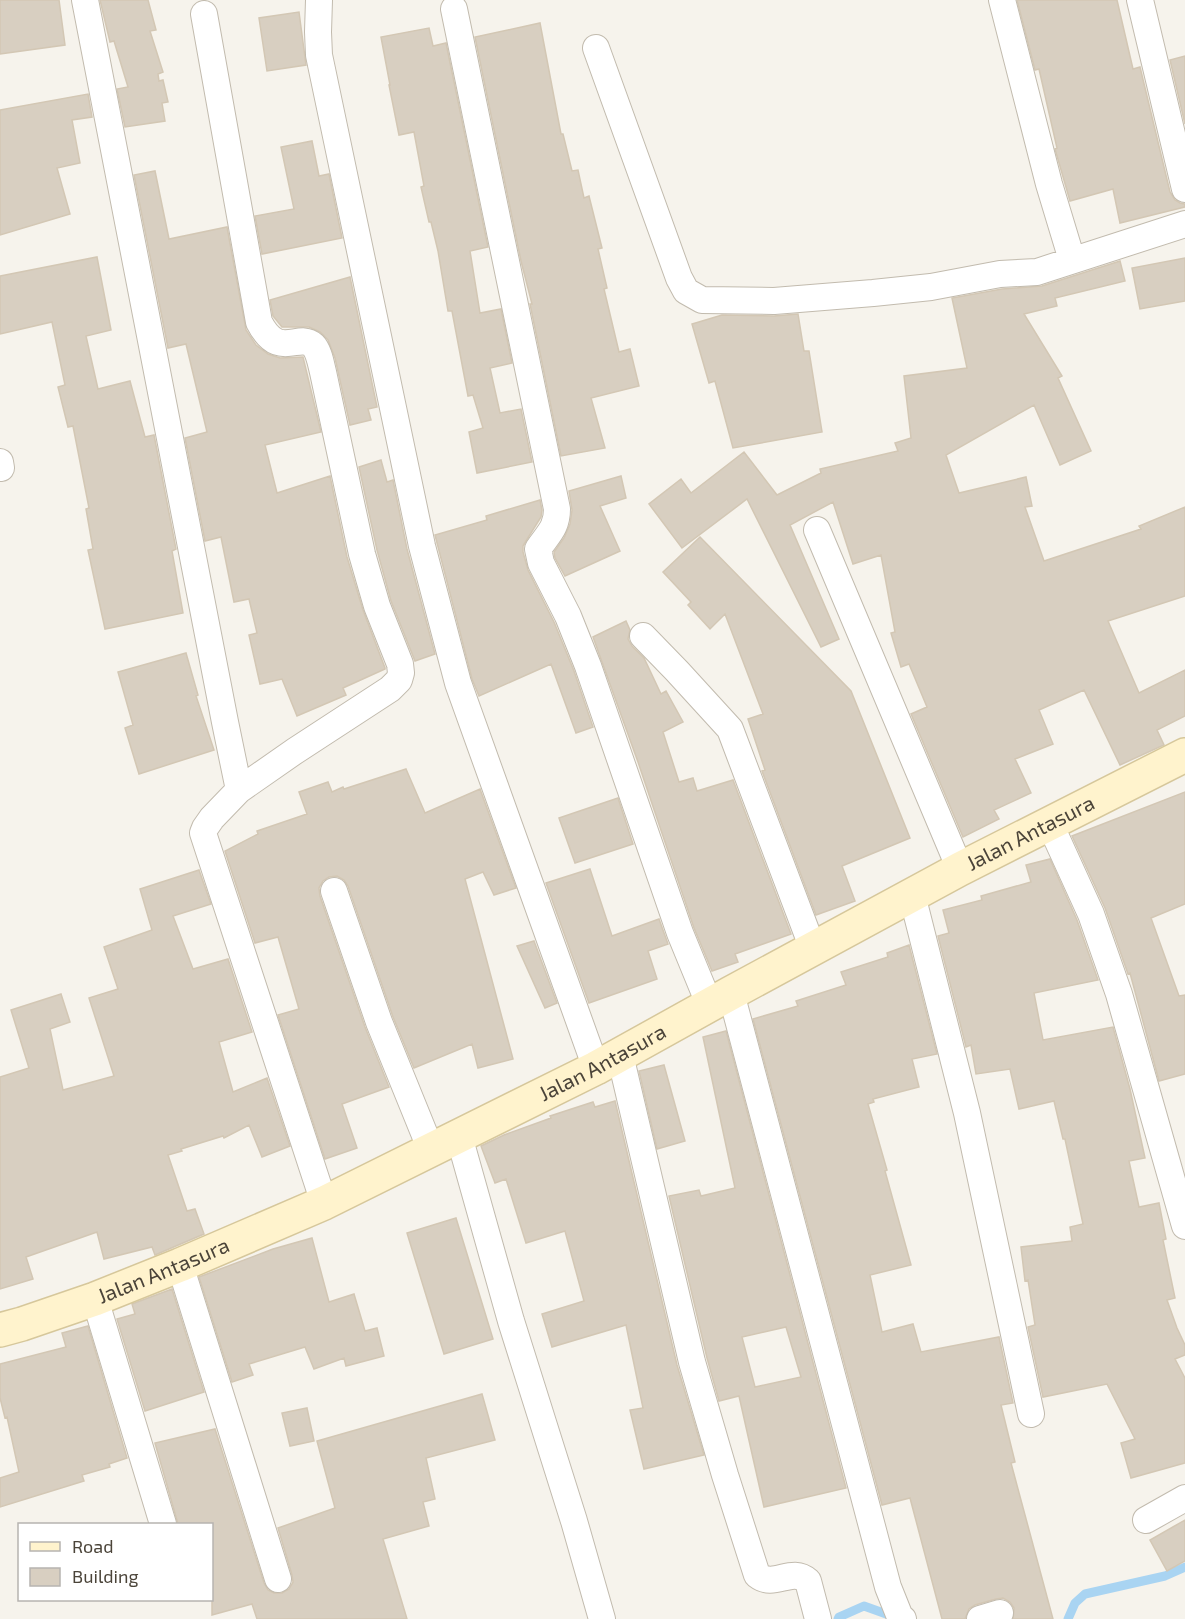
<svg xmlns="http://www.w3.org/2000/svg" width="1185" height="1619" font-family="'Exo 2',sans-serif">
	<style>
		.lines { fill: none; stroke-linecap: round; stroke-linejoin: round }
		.stream { stroke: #a9d4f2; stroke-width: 9 }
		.building { fill: #d8cfc1; stroke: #d3c7b4; stroke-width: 1.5; fill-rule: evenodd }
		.street-casing { stroke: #c2bbae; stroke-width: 28 }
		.secondary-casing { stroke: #d6c79b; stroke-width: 36 }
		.street { stroke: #fff; stroke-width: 26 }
		.secondary { stroke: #fff3cd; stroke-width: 33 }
		.labels { text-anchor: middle; stroke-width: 5; stroke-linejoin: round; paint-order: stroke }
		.street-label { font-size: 21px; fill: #4b4439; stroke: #fff }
	</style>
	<rect width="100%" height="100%" fill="#f6f3ec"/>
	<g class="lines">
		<!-- stream -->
		<path class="stream" d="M 838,1619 L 839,1617 L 864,1606 L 889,1615 L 892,1619
			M 1068,1619 L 1075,1603 L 1085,1594 L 1165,1576 L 1185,1567"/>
	</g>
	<!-- building -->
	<path class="building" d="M 0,0 L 59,0 L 65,45 L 0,54 Z
		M 100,0 L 148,0 L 156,30 L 150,31 L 163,72 L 158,74 L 159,81 L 163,80 L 168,102 L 162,103 L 165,121 L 125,127 L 117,89 L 128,87 L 114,41 L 110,42 Z
		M 1017,0 L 1117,0 L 1133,69 L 1140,67 L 1170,192 L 1175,200 L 1180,203 L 1185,204 L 1185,207 L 1120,223 L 1113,189 L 1070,201 L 1055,149 L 1057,148 L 1039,69 L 1035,70 Z
		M 299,12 L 306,65 L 267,71 L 259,18 Z
		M 540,23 L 561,134 L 563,134 L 572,171 L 578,170 L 584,198 L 589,196 L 602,248 L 598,249 L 607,288 L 604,289 L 619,352 L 630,349 L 639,386 L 591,398 L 605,448 L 561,456 L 530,304 L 532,304 L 521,261 L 475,37 Z
		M 429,28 L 433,46 L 446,43 L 488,247 L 470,251 L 480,313 L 501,309 L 512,363 L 490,368 L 500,413 L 521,409 L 532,462 L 477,473 L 469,432 L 483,428 L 473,395 L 468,396 L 452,311 L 448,311 L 438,251 L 431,222 L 429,222 L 421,187 L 424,186 L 414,132 L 399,135 L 389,85 L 390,85 L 381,37 Z
		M 1185,56 L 1185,124 L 1170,60 Z
		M 88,94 L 92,117 L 72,120 L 80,163 L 57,168 L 70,214 L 0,235 L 0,110 Z
		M 312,141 L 319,176 L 329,174 L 342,238 L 262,254 L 255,216 L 294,209 L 281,147 Z
		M 155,171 L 169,239 L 227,227 L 246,330 L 256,345 L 268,354 L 280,358 L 303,357 L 321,432 L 265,445 L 277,493 L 330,476 L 347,557 L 363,610 L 385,668 L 385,669 L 343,688 L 346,695 L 297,716 L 282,679 L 260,684 L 249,635 L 257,633 L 249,599 L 234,602 L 221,537 L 205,541 L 185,438 L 207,432 L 186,344 L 168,348 L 134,175 Z
		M 97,257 L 111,330 L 86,336 L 98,389 L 130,381 L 145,437 L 154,435 L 176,549 L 172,551 L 183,613 L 105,629 L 88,550 L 93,549 L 86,509 L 89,508 L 73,426 L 68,427 L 58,387 L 65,385 L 52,322 L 0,334 L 0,276 Z
		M 1185,258 L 1185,301 L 1140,309 L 1132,268 Z
		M 1120,261 L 1125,281 L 1055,298 L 1057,306 L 1024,314 L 1062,376 L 1058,378 L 1091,451 L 1060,465 L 1034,405 L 946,455 L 959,493 L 1026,477 L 1032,506 L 1025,507 L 1044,561 L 1141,529 L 1139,526 L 1185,507 L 1185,596 L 1108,621 L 1139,693 L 1185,670 L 1185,716 L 1157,730 L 1164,745 L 1120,765 L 1084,690 L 1039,710 L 1053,744 L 1015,759 L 1031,793 L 994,810 L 999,819 L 963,837 L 911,714 L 927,707 L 909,664 L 901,667 L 891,633 L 895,632 L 881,555 L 853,564 L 833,502 L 790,525 L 839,639 L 821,647 L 747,499 L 682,548 L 649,504 L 681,479 L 691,493 L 744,452 L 777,495 L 821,473 L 820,469 L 898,451 L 895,443 L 911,438 L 904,376 L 967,368 L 952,298 L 1002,289 L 1042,286 Z
		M 350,277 L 377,407 L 368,409 L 371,420 L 350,425 L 335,358 L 328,340 L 320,332 L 309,327 L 282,327 L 273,316 L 270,300 Z
		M 798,314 L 804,351 L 809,351 L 822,432 L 733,448 L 715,381 L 709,383 L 692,324 L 722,315 L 774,316 Z
		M 381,460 L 387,482 L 393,480 L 407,549 L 435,654 L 415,661 L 391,601 L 377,550 L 359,467 Z
		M 621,476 L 626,498 L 600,506 L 620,551 L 565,576 L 555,558 L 554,552 L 564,538 L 570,524 L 572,510 L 569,491 Z
		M 540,500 L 542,510 L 541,517 L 526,541 L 523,546 L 523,552 L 528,570 L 554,622 L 574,671 L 593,727 L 576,733 L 551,664 L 479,696 L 472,679 L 435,535 L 487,520 L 486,516 Z
		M 700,537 L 851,691 L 910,838 L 842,866 L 855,901 L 816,915 L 762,771 L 765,770 L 748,719 L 763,714 L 725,614 L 710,629 L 688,605 L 691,602 L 663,572 Z
		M 626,621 L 630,630 L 628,639 L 632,646 L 644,658 L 661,694 L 666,691 L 683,722 L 663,732 L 679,782 L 693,778 L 697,791 L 733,780 L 791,934 L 735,954 L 738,962 L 712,971 L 694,928 L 638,762 L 593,637 Z
		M 186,653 L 198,695 L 196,696 L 214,750 L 139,774 L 125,728 L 133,725 L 118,672 Z
		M 406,769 L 425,813 L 480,789 L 516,888 L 494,895 L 483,872 L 465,879 L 513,1059 L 478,1068 L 472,1044 L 414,1068 L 393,1017 L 348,886 L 344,880 L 337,876 L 329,877 L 323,881 L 319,888 L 320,896 L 365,1027 L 389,1087 L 342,1104 L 357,1148 L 325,1159 L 278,1015 L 299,1009 L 278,937 L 255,943 L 225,851 L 258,834 L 257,831 L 307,814 L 299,792 L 328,782 L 332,792 L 343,787 L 344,789 Z
		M 1185,792 L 1185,904 L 1151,918 L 1179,996 L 1185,995 L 1185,1074 L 1159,1081 L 1130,973 L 1128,974 L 1105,908 L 1072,836 Z
		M 618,798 L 633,844 L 575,863 L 559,818 Z
		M 1050,859 L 1077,920 L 1098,980 L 1034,993 L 1043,1040 L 1113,1027 L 1130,1089 L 1145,1158 L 1129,1161 L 1139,1207 L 1159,1203 L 1166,1239 L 1163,1240 L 1175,1298 L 1167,1300 L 1177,1328 L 1185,1345 L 1185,1355 L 1175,1359 L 1185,1378 L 1185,1463 L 1131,1478 L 1121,1443 L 1135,1439 L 1107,1384 L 1043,1397 L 1028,1327 L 1035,1325 L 1028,1280 L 1025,1281 L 1021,1247 L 1072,1241 L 1070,1227 L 1083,1224 L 1065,1139 L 1063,1139 L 1054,1101 L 1019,1109 L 1010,1069 L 976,1074 L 971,1045 L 966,1047 L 938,936 L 949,933 L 943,910 L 982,900 L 981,896 L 1031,882 L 1026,865 Z
		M 590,869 L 612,936 L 659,919 L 668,944 L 648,951 L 657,979 L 589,1003 L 546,883 Z
		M 199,870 L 211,904 L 173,916 L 193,969 L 228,959 L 252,1032 L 219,1042 L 233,1092 L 267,1078 L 290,1146 L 262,1157 L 249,1125 L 224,1138 L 223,1136 L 181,1149 L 182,1151 L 168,1155 L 187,1211 L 195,1209 L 204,1234 L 155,1255 L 152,1247 L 104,1259 L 97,1232 L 26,1257 L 33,1279 L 0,1289 L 0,1077 L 29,1068 L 11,1010 L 61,994 L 70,1022 L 50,1029 L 63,1090 L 114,1076 L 89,998 L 118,989 L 104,947 L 152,930 L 140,889 Z
		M 534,941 L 557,1003 L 545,1008 L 517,946 Z
		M 909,945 L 937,1054 L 912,1059 L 919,1087 L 873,1099 L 874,1102 L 868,1104 L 887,1170 L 885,1171 L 911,1265 L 870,1275 L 882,1332 L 913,1324 L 921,1352 L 999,1337 L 1013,1403 L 1001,1405 L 1015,1462 L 1011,1463 L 1053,1619 L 1013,1619 L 1014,1608 L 1010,1602 L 1003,1598 L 996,1599 L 975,1605 L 969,1609 L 965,1619 L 942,1619 L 910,1498 L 882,1505 L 753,1019 L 798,1006 L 796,1001 L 846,985 L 841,972 L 888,957 L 887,953 Z
		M 726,1031 L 846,1488 L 764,1507 L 739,1396 L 719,1401 L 707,1358 L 669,1196 L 699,1190 L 701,1196 L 735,1188 L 703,1037 ZM 786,1327 L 801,1377 L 755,1387 L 742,1337 Z
		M 664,1065 L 685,1141 L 657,1149 L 639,1071 Z
		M 615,1101 L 677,1365 L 704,1455 L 644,1469 L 630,1410 L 643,1408 L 626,1325 L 552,1347 L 542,1314 L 584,1301 L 565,1231 L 526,1243 L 506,1179 L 495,1183 L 481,1146 L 504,1135 L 551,1118 L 550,1116 L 593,1102 L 595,1107 Z
		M 456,1218 L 493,1339 L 444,1354 L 407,1233 Z
		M 312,1238 L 329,1302 L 354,1294 L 365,1331 L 377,1328 L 384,1356 L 346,1366 L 344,1358 L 314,1369 L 305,1347 L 249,1364 L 253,1375 L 232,1382 L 199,1277 L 273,1249 Z
		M 172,1289 L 204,1392 L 145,1411 L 117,1319 L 135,1314 L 132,1304 Z
		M 88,1326 L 127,1458 L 109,1464 L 110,1467 L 82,1475 L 84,1481 L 0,1507 L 0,1478 L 19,1472 L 7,1417 L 5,1418 L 0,1398 L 0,1364 L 66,1347 L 62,1333 Z
		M 482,1394 L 495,1440 L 426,1458 L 435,1499 L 423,1502 L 429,1526 L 383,1539 L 407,1619 L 257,1619 L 252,1604 L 212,1615 L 212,1524 L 178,1524 L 155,1443 L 215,1429 L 264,1583 L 268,1590 L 274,1593 L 282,1593 L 289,1589 L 293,1582 L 292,1575 L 278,1528 L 335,1508 L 317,1441 Z
		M 307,1408 L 314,1441 L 290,1446 L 282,1413 Z
		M 1185,1520 L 1185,1561 L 1167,1571 L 1150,1540 Z"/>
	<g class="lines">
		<!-- street casing -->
		<g class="street-casing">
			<path id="street" d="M 85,0 L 225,722 L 239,790
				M 319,0 L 318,32 L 319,55 L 422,546 L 458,683 L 596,1068
				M 1002,0 L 1049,184 L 1072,260
				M 1140,0 L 1185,189
				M 454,9 L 557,509 C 557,528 548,534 538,549 L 541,563 L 568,616 L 588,666 L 680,933 L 710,1006
				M 204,14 L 259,322 C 279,361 298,332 313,345 C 319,351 321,364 323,372 L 362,554 L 377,606 L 400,664 L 401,673 L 399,680 L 390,689 L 295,751 L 239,790 L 212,818 L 205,828 L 203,833 L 324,1203
				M 596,48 L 679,278 L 686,291 L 702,300 L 774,301 L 873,293 L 931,287 L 1000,274 L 1037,272 L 1185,224
				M 0,462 L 1,468
				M 817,530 L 960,869
				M 643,636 L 677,671 L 730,729 L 813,949
				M 1050,824 L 1091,914 L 1119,994 L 1185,1226
				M 334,891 L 379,1022 L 431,1150
				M 912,895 L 967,1113 L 1031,1414
				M 731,993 L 888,1587 L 900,1617 L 903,1619
				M 620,1055 L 692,1362 L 725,1475 L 757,1575 C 775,1589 791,1566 808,1581 L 818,1619
				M 459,1136 L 511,1321 L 574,1521 L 602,1619
				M 180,1265 L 278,1579
				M 95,1299 L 163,1524
				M 1146,1520 L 1185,1498
				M 980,1619 L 1000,1613"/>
		</g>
		<!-- secondary casing -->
		<g class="secondary-casing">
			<g id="secondary">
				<path id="s1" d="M 0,1330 L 22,1324 L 95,1299 L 180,1265 L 324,1203 L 596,1068 L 731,993 L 960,869 L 1185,755"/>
			</g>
		</g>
		<!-- street -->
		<use href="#street" class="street"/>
		<!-- secondary -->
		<use href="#secondary" class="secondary"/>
	</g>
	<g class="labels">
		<!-- street labels -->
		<g class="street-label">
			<text dy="7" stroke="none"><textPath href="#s1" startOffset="1146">Jalan Antasura</textPath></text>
			<text dy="7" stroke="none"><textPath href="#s1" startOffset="660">Jalan Antasura</textPath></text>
			<text dy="7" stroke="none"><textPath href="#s1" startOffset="174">Jalan Antasura</textPath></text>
		</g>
	</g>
	<!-- legend -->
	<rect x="18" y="1523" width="195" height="78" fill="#ffffff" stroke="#b7b4b0" stroke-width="1.5"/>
	<rect x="30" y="1542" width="30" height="9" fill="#fff3cd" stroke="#b7b4b0" stroke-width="1.5"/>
	<text x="72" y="1553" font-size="18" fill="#4b4439">Road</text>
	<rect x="30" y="1568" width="30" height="18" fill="#d8cfc1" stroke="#b7b4b0" stroke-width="1.5"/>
	<text x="72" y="1583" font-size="18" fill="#4b4439">Building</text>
</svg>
